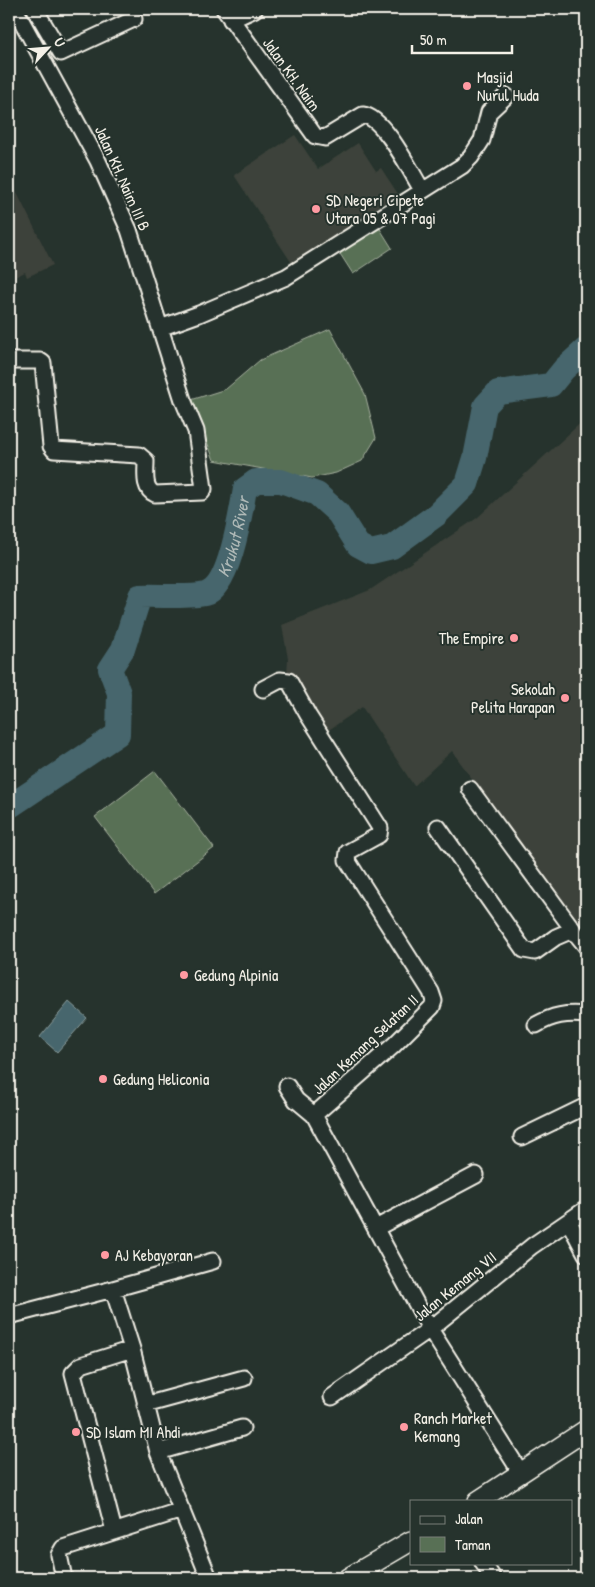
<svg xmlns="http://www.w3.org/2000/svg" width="595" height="1587" font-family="'Patrick Hand',sans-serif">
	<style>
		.built { fill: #3c423a }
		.green { fill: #587055; stroke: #a6b09e }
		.water { fill: #47666d; stroke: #8c9e9e }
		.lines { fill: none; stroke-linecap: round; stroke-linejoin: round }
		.river { stroke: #47666d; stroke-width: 24 }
		.minor-casing { stroke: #f4f1e8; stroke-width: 19 }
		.tertiary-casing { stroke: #f4f1e8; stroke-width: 22 }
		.minor { stroke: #26332d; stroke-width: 15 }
		.tertiary { stroke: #26332d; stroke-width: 19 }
		.poi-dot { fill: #ff9aa2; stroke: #26332d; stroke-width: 2 }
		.labels { text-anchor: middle; stroke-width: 4; stroke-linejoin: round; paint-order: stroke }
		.street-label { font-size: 16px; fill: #f4f1e8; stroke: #26332d }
		.poi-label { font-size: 16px; fill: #f4f1e8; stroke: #26332d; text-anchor: start }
		.water-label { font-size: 18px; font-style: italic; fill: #afb9b7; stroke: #26332d }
	</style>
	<rect width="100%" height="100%" fill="#26332d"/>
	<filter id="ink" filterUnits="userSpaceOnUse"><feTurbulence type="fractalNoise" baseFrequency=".02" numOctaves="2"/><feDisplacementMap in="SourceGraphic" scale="10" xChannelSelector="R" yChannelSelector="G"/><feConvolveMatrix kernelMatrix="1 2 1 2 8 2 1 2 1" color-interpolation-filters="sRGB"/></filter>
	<g filter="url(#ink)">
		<!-- built -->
		<path class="built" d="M 295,135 L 318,169 L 358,143 L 376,171 L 381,168 L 398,194 L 345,229 L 348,233 L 295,268 L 234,175 Z
			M 9,177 L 53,265 L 27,277 L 25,272 L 9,280 Z
			M 586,418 L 586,853 L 580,858 L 586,867 L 586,937 L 452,751 L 414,786 L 362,707 L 326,732 L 287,673 L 288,659 L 282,625 L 370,590 L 477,518 Z"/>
		<!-- green -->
		<path class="green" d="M 377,224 L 392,248 L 353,274 L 337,249 Z
			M 330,329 L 365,394 L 376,438 L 362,461 L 336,473 L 312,478 L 214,460 L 191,400 L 226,389 L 260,360 Z
			M 155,771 L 214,848 L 154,894 L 95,817 Z"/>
		<!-- water -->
		<path class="water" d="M 69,1002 L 87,1018 L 57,1052 L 40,1037 Z"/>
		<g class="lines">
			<!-- river -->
			<path class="river" id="s1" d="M 9,807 L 118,734 L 119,693 L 110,669 L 123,649 L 140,596 C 157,595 190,598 205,594 C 230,587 241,511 245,489 L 256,481 L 281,481 L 317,494 L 338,513 L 358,545 L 371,552 L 392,547 L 436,515 L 467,484 L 475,458 L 485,406 L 498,392 L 551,385 L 564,369 L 586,349"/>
			<!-- minor casing -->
			<g class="minor-casing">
				<path id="minor" d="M 35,9 L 61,53 L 134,19
					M 224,9 L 315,136 L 325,138 L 363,115 C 384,117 411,172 422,190
					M 231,20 L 255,9
					M 160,328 L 199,314 L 286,277 L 462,166 L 471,157 L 482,140 L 489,112 L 506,96
					M 9,361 L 40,361 L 43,363 L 51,446 L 54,450 L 139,455 L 146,461 C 146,473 143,489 155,494 L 202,492 L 204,489 L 196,431 L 183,400 L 129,230 L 98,161 L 15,9
					M 263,689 L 280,680 L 289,681 L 308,715 L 380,828 L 379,835 L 348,852 L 347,860 L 431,992 L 434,1001 L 432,1007 L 394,1045 L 314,1115
					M 470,789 L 577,935
					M 438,827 L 524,950 L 535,952 L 556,937 L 570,931 L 577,935 L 586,946
					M 536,1025 C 553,1015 566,1013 586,1015
					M 287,1086 L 296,1100 L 314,1115 L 430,1329 L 521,1473
					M 522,1137 L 586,1106
					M 569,1222 L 586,1254
					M 376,1228 L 476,1175
					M 113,1289 L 213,1261
					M 9,1316 L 113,1289 L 132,1349 L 158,1452 L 209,1578
					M 332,1397 L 430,1329 L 532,1246 L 586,1209
					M 145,1405 L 244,1378
					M 158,1452 L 242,1428
					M 114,1531 L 73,1373 L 81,1365 L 132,1349
					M 483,1563 L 493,1578
					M 64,1578 L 59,1555 L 63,1548 L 182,1510"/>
			</g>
			<!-- tertiary casing -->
			<g class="tertiary-casing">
				<path id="tertiary" d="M 478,1501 L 586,1430
					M 348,1578 L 411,1541"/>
			</g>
			<!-- minor -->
			<use href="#minor" class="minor"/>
			<!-- tertiary -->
			<use href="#tertiary" class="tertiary"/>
		</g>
	</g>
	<!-- markers -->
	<g class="poi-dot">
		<circle cx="467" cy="86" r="5"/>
		<circle cx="316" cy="209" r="5"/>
		<circle cx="514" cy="638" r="5"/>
		<circle cx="565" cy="698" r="5"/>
		<circle cx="184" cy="975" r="5"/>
		<circle cx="103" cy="1079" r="5"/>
		<circle cx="105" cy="1255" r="5"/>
		<circle cx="404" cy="1427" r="5"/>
		<circle cx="76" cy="1432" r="5"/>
	</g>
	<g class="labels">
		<!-- street labels -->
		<g class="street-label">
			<text transform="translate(292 74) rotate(54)" y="6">Jalan KH. Naim</text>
			<text transform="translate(123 178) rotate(66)" y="6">Jalan KH. Naim III B</text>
			<text transform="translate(365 1044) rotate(-43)" y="6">Jalan Kemang Selatan II</text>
			<text transform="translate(455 1286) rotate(-39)" y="6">Jalan Kemang VII</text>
		</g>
		<!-- poi labels -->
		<g class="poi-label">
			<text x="477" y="83">Masjid<tspan x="477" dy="18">Nurul Huda</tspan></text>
			<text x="326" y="206">SD Negeri Cipete<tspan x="326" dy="18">Utara 05 &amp; 07 Pagi</tspan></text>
			<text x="504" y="644" text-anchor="end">The Empire</text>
			<text x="555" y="695" text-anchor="end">Sekolah<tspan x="555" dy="18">Pelita Harapan</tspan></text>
			<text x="194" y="981">Gedung Alpinia</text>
			<text x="113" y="1085">Gedung Heliconia</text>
			<text x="115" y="1261">AJ Kebayoran</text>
			<text x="414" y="1424">Ranch Market<tspan x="414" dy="18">Kemang</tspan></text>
			<text x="86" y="1438">SD Islam MI Ahdi</text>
		</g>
		<!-- water labels -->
		<g class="water-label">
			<text dy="6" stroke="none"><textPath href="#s1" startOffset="409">Krukut River</textPath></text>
		</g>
	</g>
	<!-- margin -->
	<rect width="595" height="1587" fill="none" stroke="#26332d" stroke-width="30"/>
	<rect x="15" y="15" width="565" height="1557" fill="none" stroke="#f4f1e8" stroke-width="2" filter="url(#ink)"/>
	<!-- legend -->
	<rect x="410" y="1500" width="162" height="65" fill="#26332d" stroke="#787f78"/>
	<rect x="420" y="1516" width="25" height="8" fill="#26332d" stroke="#787f78"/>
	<text x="455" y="1524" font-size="15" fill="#f4f1e8">Jalan</text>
	<rect x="420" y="1537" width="25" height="15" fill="#587055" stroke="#787f78"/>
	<text x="455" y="1550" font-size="15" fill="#f4f1e8">Taman</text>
	<!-- north arrow -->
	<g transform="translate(48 48) rotate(64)" stroke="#26332d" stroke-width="4" paint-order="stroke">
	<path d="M0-4L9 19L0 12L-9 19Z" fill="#f4f1e8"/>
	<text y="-8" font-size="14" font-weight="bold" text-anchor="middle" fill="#f4f1e8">U</text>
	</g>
	<!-- scale -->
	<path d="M412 45v8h100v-8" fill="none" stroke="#f4f1e8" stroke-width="2.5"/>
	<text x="420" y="45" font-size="15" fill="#f4f1e8" stroke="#26332d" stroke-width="4" paint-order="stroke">50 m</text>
</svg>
